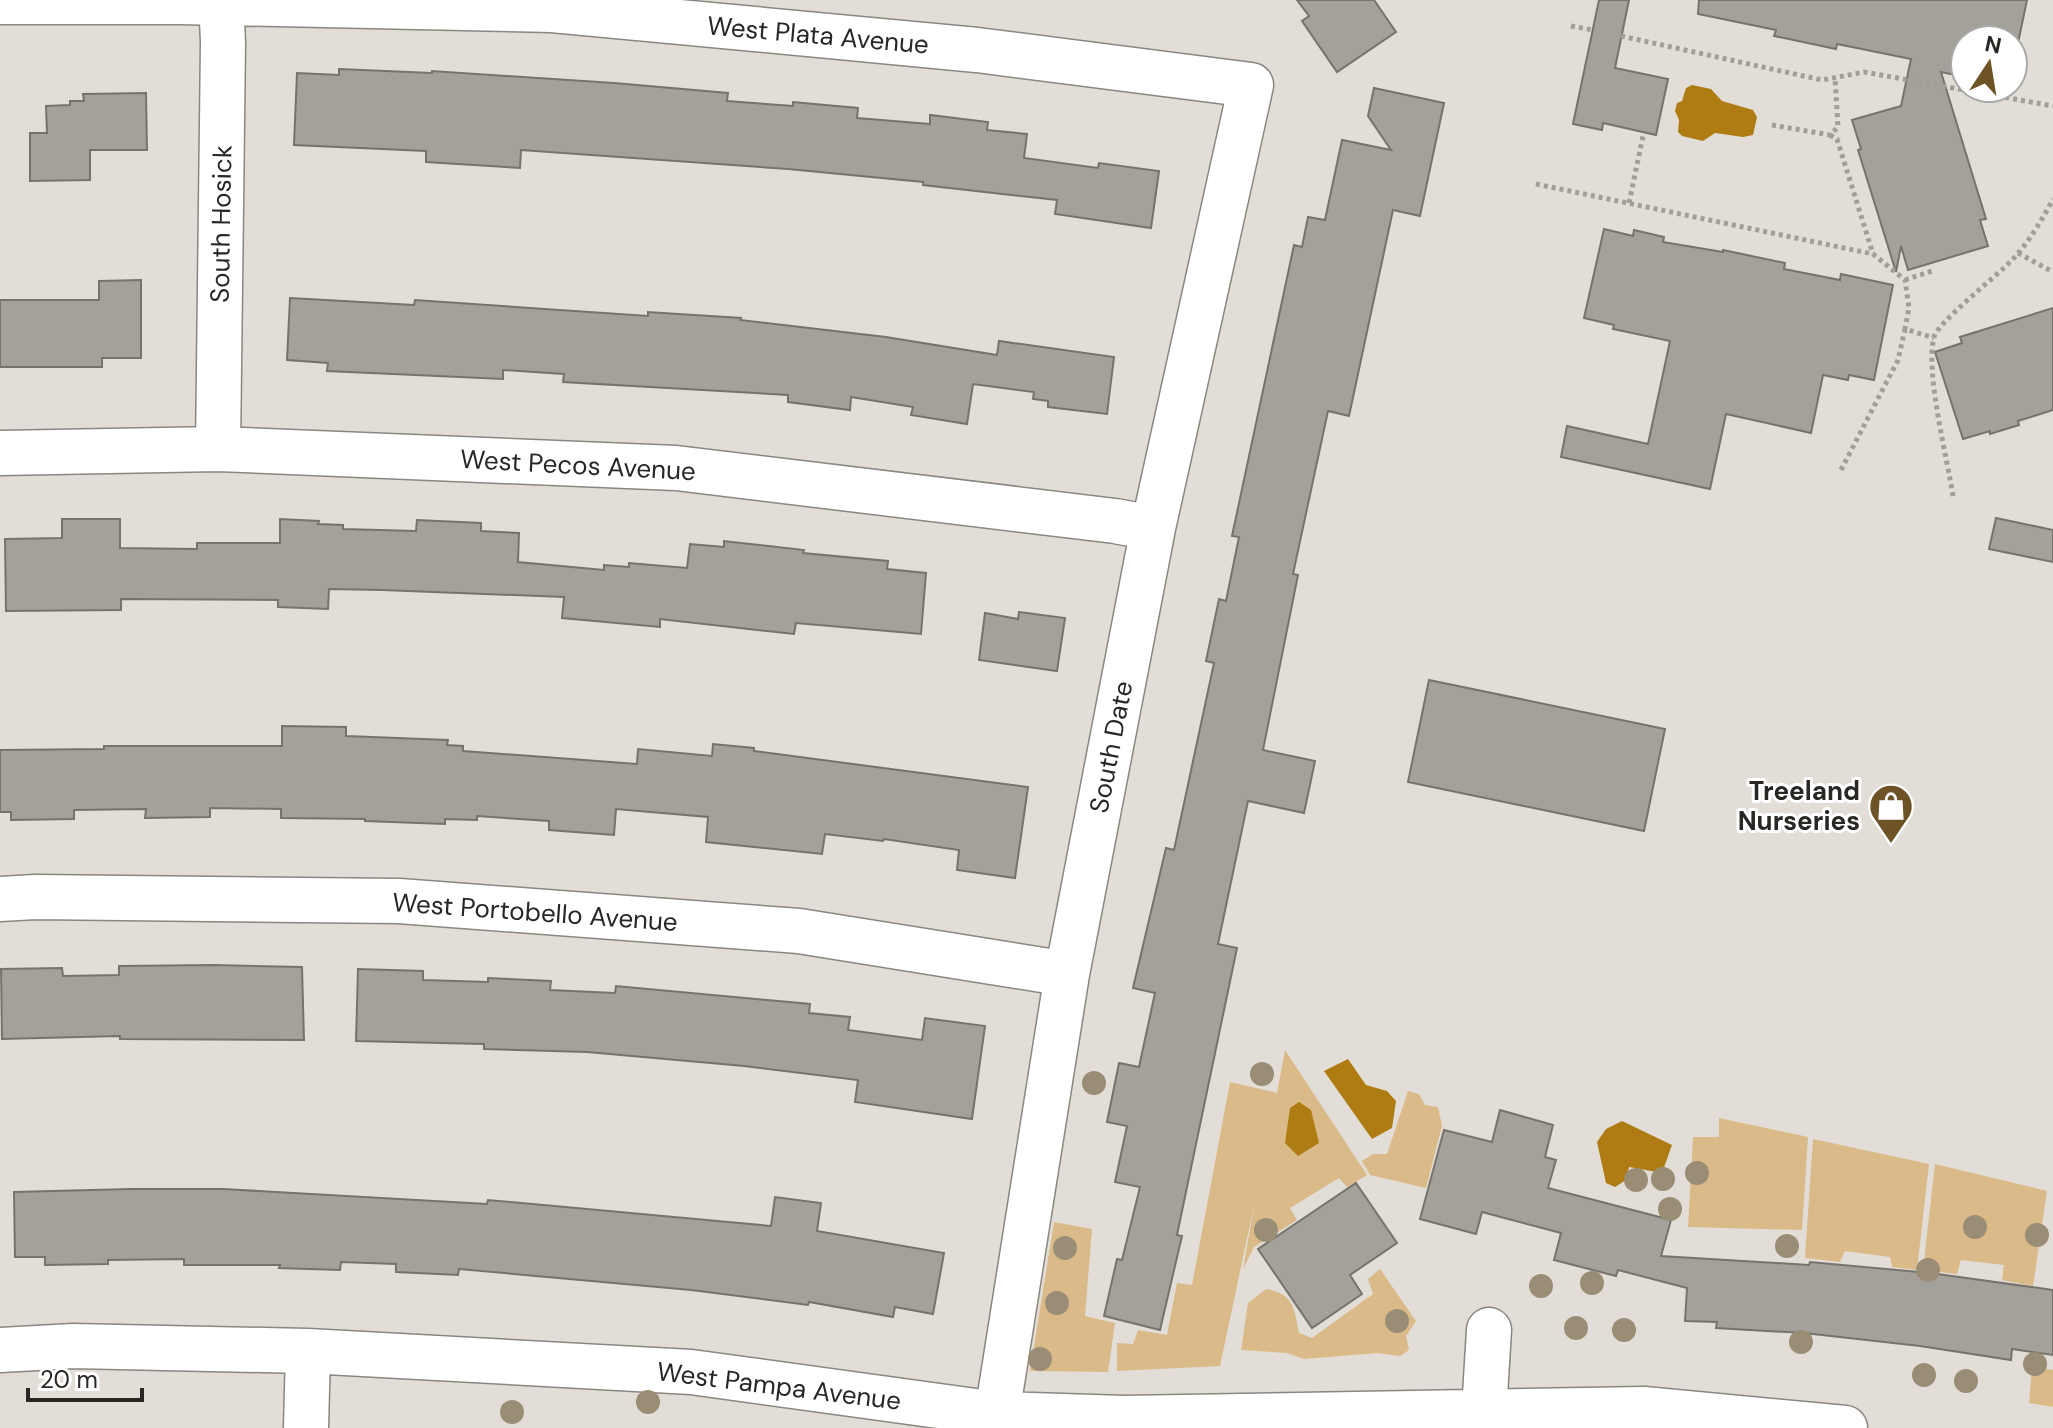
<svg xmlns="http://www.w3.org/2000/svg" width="2053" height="1428" font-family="'DM Sans',sans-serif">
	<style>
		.green { fill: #daba88 }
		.water { fill: #ae7c13 }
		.building { fill: #a4a09a; stroke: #76736d; stroke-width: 2 }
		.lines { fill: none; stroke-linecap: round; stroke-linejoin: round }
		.minor-casing { stroke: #8a8680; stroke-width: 47 }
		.path { stroke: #a19e99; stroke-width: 5; stroke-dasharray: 4 4; stroke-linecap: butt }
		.minor { stroke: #fff; stroke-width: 44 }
		.tree { fill: #9a8d75 }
		.labels { text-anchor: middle; stroke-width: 6; stroke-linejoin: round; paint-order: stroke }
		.street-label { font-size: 26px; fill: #282724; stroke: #fff }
		.poi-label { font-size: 26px; font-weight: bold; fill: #282724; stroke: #fff; text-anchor: end }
	</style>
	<rect width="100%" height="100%" fill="#e2ded7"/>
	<!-- green -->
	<path class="green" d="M 1285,1050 L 1367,1175 L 1347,1187 L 1339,1178 L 1290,1208 L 1297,1220 L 1254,1247 L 1243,1269 L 1255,1201 L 1220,1366 L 1117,1371 L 1117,1343 L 1133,1344 L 1138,1330 L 1167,1335 L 1177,1283 L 1192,1285 L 1230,1082 L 1277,1093 Z
		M 1408,1091 L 1419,1094 L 1425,1105 L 1438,1107 L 1442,1126 L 1426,1188 L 1370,1175 L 1362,1161 L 1373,1154 L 1387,1154 Z
		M 1719,1118 L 1808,1137 L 1802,1230 L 1688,1227 L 1693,1137 L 1719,1137 Z
		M 1813,1139 L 1929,1164 L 1917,1270 L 1892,1267 L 1890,1257 L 1845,1251 L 1840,1262 L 1805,1258 Z
		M 1935,1164 L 2047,1191 L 2033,1286 L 2002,1280 L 2004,1265 L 1961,1260 L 1957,1274 L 1923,1270 Z
		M 1054,1222 L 1092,1229 L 1085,1316 L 1115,1323 L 1108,1372 L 1030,1371 Z
		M 1380,1269 L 1416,1321 L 1406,1336 L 1409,1350 L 1400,1356 L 1378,1353 L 1304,1359 L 1287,1353 L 1241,1350 L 1248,1303 L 1266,1289 C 1294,1294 1294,1308 1299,1333 L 1312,1338 L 1373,1294 L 1368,1279 Z
		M 2032,1366 L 2053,1370 L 2053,1407 L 2029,1403 Z"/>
	<!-- water -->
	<path class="water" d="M 1692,85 L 1711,89 L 1722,101 L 1753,110 L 1757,117 L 1753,135 L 1743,137 L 1715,133 L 1703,141 L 1682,136 L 1678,132 L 1679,120 L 1675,111 L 1677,103 L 1682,101 L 1686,88 Z
		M 1348,1059 L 1366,1085 L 1387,1091 L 1396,1101 L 1392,1128 L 1372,1139 L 1324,1071 Z
		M 1299,1102 L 1311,1110 L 1319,1143 L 1298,1156 L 1285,1143 L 1290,1108 Z
		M 1622,1121 L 1672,1145 L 1662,1173 L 1629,1167 L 1626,1180 L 1615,1187 L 1606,1183 L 1597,1142 L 1606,1129 Z"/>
	<!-- building -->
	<path class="building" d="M 1297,0 L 1374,0 L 1396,32 L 1337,72 L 1302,21 L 1309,16 Z
		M 1599,0 L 1629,0 L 1615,68 L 1668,79 L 1656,135 L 1603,123 L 1602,130 L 1573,124 Z
		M 1699,0 L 2027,0 L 2013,67 L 2013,40 L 1965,40 L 1965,77 L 1941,72 L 1986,219 L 1980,220 L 1988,246 L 1908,270 L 1901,246 L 1896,272 L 1858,150 L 1861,149 L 1852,120 L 1901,106 L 1911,59 L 1837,44 L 1836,49 L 1774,36 L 1776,30 L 1698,14 Z
		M 339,69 L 432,73 L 432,71 L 614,83 L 728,93 L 727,101 L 793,106 L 793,102 L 858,108 L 857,118 L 930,124 L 930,115 L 988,122 L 987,130 L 1027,134 L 1024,158 L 1098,168 L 1099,163 L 1159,171 L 1151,228 L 1055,214 L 1057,200 L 923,185 L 923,182 L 788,169 L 521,150 L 520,168 L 426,162 L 426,151 L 294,145 L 297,73 L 339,75 Z
		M 1374,88 L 1444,103 L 1420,216 L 1393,210 L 1349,416 L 1328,411 L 1293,574 L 1298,575 L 1263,750 L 1315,761 L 1304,813 L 1248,801 L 1218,944 L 1237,948 L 1177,1235 L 1182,1236 L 1160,1330 L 1104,1316 L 1117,1259 L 1122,1260 L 1140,1187 L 1115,1182 L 1127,1126 L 1107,1122 L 1119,1063 L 1139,1067 L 1155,993 L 1133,988 L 1166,848 L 1174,850 L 1214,663 L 1206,661 L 1219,599 L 1226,601 L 1239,537 L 1232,536 L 1294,245 L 1302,247 L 1308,217 L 1325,220 L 1342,140 L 1391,150 L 1368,116 Z
		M 146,93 L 147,150 L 90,150 L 90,180 L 30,181 L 30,133 L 47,133 L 46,106 L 70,105 L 70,101 L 84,101 L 83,94 Z
		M 1604,229 L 1633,236 L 1634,230 L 1664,237 L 1663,242 L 1723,252 L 1723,250 L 1785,263 L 1784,269 L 1840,280 L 1841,274 L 1893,285 L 1874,380 L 1849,375 L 1848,380 L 1823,375 L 1811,433 L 1726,414 L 1710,489 L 1561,457 L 1567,426 L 1648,444 L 1670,341 L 1613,329 L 1614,325 L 1584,318 Z
		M 141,280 L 141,358 L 102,358 L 102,367 L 0,367 L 0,300 L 99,300 L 99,281 Z
		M 290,298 L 414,305 L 415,300 L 648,316 L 648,312 L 741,318 L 740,320 L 886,337 L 997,355 L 999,341 L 1114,357 L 1107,414 L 1048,407 L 1048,401 L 1033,399 L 1034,392 L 973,384 L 967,424 L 911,415 L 913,407 L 851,397 L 850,410 L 788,402 L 788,395 L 563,382 L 564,374 L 503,370 L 503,379 L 327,371 L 328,363 L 287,360 Z
		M 2053,308 L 2053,410 L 2018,421 L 2019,425 L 1990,434 L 1990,431 L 1963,439 L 1935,352 L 1962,343 L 1960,337 Z
		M 1996,518 L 2053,530 L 2053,562 L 1989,549 Z
		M 62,519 L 120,519 L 120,548 L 197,549 L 197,543 L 280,543 L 280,519 L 319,521 L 318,524 L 343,525 L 343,529 L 416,531 L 417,520 L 481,523 L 481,531 L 519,533 L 518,562 L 604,570 L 604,565 L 629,567 L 629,563 L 687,568 L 690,544 L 724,547 L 724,541 L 804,550 L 803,553 L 888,561 L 887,569 L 926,573 L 921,634 L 796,623 L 794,634 L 660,619 L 660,627 L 562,618 L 564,597 L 382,590 L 329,589 L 328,609 L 278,607 L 278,600 L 121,599 L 121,610 L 6,611 L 5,539 L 62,538 Z
		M 1019,612 L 1065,618 L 1057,671 L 979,660 L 985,613 L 1018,619 Z
		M 1429,680 L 1665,729 L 1644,831 L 1408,782 Z
		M 282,726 L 346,727 L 346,736 L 448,740 L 447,745 L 463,746 L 463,751 L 637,764 L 638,749 L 712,756 L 713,744 L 754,748 L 754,751 L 1028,787 L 1015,878 L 957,870 L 959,850 L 884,839 L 883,841 L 825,834 L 822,854 L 706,842 L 708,817 L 616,809 L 614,835 L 549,830 L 549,821 L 477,816 L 477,820 L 445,819 L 445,824 L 365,821 L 365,819 L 281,818 L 281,809 L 210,808 L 210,817 L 145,818 L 146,809 L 74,810 L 74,819 L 11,820 L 11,812 L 0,812 L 0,750 L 104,749 L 104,746 L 282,746 Z
		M 214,965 L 302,967 L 304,1040 L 120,1039 L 120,1036 L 2,1039 L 1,969 L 62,968 L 63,976 L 119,975 L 119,966 Z
		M 358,969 L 423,971 L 423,980 L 488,982 L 488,978 L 551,981 L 550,990 L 615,993 L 616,986 L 810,1004 L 809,1013 L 850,1017 L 848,1030 L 922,1040 L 925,1018 L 985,1026 L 972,1119 L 855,1102 L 858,1080 L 744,1066 L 587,1052 L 484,1049 L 484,1044 L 356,1041 Z
		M 1500,1110 L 1553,1125 L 1545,1157 L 1556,1160 L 1548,1188 L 1671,1220 L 1661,1256 L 1809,1265 L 1810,1262 L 1930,1273 L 2053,1290 L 2053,1355 L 2012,1349 L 2011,1360 L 1920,1346 L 1804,1333 L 1716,1328 L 1717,1322 L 1685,1321 L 1687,1288 L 1618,1270 L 1616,1276 L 1554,1260 L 1561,1233 L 1482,1212 L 1476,1234 L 1420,1219 L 1444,1130 L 1492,1142 Z
		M 1356,1183 L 1397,1243 L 1350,1275 L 1362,1294 L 1312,1328 L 1258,1249 Z
		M 131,1189 L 223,1189 L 487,1204 L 488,1200 L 771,1226 L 775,1197 L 821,1203 L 817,1231 L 944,1253 L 933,1314 L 895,1307 L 893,1317 L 809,1302 L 808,1305 L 691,1290 L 459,1269 L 458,1275 L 396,1272 L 396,1264 L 341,1262 L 340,1270 L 279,1268 L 280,1265 L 184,1265 L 184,1259 L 108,1260 L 108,1264 L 45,1265 L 45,1257 L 15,1257 L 14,1192 Z"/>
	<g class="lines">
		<!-- minor casing -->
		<g class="minor-casing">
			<path id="minor" d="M 0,2 L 179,2 L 552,10 L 977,50 L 1251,85 L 1153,528 L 1067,974 L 997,1414
				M 218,449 L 223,42 L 221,0
				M 0,453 L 218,449 L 676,468 L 1115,521 L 1153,528
				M 0,899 L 35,897 L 399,901 L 799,931 L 1067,974
				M 0,1350 L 73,1346 L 308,1351 L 691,1372 L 997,1414 L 1125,1418 L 1644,1409 L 1845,1428
				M 1484,1412 L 1489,1330
				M 306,1428 L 308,1351"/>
		</g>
		<!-- path -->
		<path class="path" d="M 1571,26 L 1593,30
			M 1621,36 L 1822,80 L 1864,72 L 2053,106
			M 1772,125 L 1830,135 L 1838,127 L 1835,78
			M 1830,135 L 1837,139 L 1873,254
			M 1536,184 L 1873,254 L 1905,280 L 1909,308 L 1905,329 L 1934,338
			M 1629,203 L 1643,136
			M 2018,253 L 2053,272
			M 1905,280 L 1935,270
			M 1841,470 L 1898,360 L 1905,329
			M 1953,496 C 1947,457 1925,372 1934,337 C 1938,322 1997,276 2012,260 C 2029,242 2042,220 2053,199"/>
		<!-- minor -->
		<use href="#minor" class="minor"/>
	</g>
	<!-- trees -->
	<g class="tree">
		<circle cx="1262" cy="1074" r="12"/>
		<circle cx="1094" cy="1083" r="12"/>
		<circle cx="1697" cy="1173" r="12"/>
		<circle cx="1663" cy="1179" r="12"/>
		<circle cx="1636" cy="1180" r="12"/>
		<circle cx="1670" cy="1209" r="12"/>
		<circle cx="1975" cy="1227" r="12"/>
		<circle cx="1266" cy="1230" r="12"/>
		<circle cx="2037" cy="1235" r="12"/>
		<circle cx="1787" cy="1246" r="12"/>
		<circle cx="1065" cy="1248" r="12"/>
		<circle cx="1928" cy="1270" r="12"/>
		<circle cx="1592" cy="1283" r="12"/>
		<circle cx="1541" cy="1286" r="12"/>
		<circle cx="1057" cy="1303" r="12"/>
		<circle cx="1397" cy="1321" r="12"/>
		<circle cx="1576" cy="1328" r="12"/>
		<circle cx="1624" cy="1330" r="12"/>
		<circle cx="1801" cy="1342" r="12"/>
		<circle cx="1040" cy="1359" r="12"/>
		<circle cx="2035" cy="1364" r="12"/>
		<circle cx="1924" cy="1375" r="12"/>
		<circle cx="1966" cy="1381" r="12"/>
		<circle cx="648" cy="1402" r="12"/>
		<circle cx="512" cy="1412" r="12"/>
	</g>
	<!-- icons -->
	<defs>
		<g id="shop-pin" transform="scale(2.3)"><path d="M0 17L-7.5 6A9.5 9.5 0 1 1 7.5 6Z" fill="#6d5325" stroke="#fff"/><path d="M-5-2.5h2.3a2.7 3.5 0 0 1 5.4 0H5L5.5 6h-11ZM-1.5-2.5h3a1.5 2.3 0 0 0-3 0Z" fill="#fff"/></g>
	</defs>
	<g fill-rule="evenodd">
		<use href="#shop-pin" x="1891" y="806"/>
	</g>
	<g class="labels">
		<!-- street labels -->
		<g class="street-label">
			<text transform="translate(818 35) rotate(5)" y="9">West Plata Avenue</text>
			<text transform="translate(221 224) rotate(-89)" y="9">South Hosick</text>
			<text transform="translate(578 465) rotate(3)" y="9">West Pecos Avenue</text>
			<text transform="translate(1111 747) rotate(-79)" y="9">South Date</text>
			<text transform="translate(535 912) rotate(4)" y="9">West Portobello Avenue</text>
			<text transform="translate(779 1386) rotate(7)" y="9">West Pampa Avenue</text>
		</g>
		<!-- poi labels -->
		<g class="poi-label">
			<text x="1860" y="800">Treeland<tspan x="1860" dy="30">Nurseries</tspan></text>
		</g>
	</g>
	<!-- north arrow -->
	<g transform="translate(1989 64) rotate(12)"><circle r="38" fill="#ffffff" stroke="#a9a9a7" stroke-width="2"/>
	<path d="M0-6L14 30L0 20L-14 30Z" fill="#6d5325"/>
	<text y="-12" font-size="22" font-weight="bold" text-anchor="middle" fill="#282724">N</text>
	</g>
	<!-- scale -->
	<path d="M28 1388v12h114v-12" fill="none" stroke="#282724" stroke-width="4"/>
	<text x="40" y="1388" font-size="24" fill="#282724" stroke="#ffffff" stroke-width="6" paint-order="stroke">20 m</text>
</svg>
